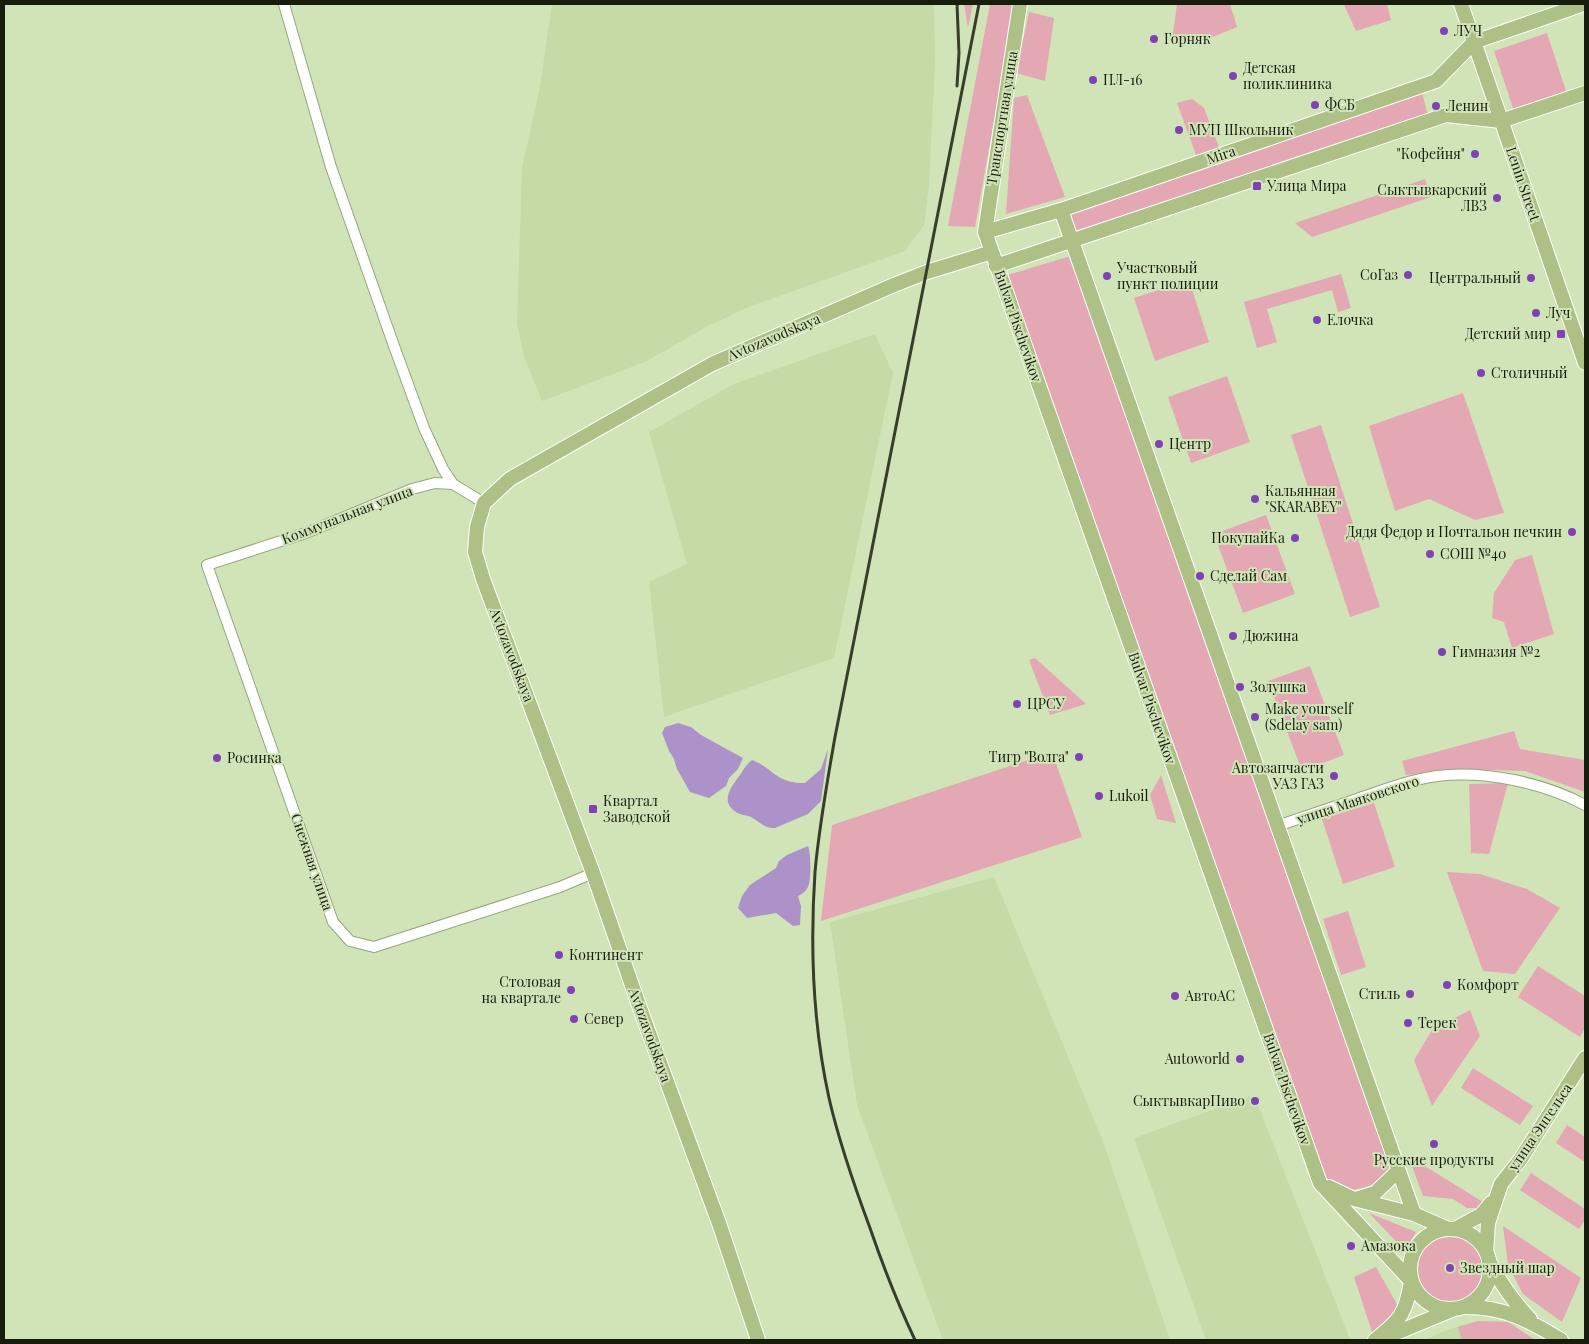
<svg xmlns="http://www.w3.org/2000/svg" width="1589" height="1344" font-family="'Playfair Display',serif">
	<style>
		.built { fill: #c5daa7 }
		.green { fill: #e3a8b3 }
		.water { fill: #ac92c8 }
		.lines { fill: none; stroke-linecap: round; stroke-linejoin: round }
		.minor-casing { stroke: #95a67c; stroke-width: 12 }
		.major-casing { stroke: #fff; stroke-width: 16 }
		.minor { stroke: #fff; stroke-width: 10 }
		.major { stroke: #adc187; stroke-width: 14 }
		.rail { stroke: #373f2a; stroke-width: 3 }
		.poi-dot { fill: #8141b6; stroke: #d1e4b8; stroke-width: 2 }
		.labels { text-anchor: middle; stroke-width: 4; stroke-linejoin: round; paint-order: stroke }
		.poi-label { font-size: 14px; fill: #171d0d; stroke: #d1e4b8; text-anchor: start }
		.street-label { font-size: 14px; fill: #171d0d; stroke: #d1e4b8 }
	</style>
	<rect width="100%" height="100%" fill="#d1e4b8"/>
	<!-- built -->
	<path class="built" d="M 552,4 L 934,4 L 935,64 L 929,186 L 924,225 L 905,251 L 746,308 L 706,327 L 645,362 L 542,401 L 524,357 L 517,323 L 522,168 L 540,87 Z
		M 875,334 L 893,373 L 834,658 L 664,717 L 649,582 L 687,564 L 649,432 L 734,384 Z
		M 994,877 L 1104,1144 L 1170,1340 L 943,1340 L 857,1105 L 830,922 Z
		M 1254,1095 L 1350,1339 L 1346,1340 L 1206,1340 L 1134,1138 Z
		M 1478,1321 L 1508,1322 L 1535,1340 L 1424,1340 L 1450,1329 Z"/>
	<!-- green -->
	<path class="green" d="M 964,4 L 973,4 L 968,28 Z
		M 990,4 L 1015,4 L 975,227 L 948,226 Z
		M 1177,4 L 1230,4 L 1237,27 L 1193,45 L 1172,41 Z
		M 1352,4 L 1387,4 L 1391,20 L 1356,31 L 1344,5 Z
		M 1029,12 L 1054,18 L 1045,81 L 1016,73 Z
		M 1547,33 L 1567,94 L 1514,111 L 1494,51 Z
		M 1422,92 L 1428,116 L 1076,233 L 1068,212 Z
		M 1027,95 L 1065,197 L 1006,214 L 1014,98 Z
		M 1192,99 L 1204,108 L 1219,147 L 1196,155 L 1177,103 Z
		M 1425,179 L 1431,197 L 1312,237 L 1295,223 Z
		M 1074,255 L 1390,1164 C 1384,1185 1367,1187 1347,1191 L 1326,1178 L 1004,276 Z
		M 1341,274 L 1351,308 L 1338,312 L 1332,290 L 1267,309 L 1277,342 L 1257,348 L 1244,302 Z
		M 1189,280 L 1209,342 L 1155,361 L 1134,298 Z
		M 1227,376 L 1250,442 L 1191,463 L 1168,397 Z
		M 1463,393 L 1504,513 L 1475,520 L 1429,499 L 1395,511 L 1369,426 Z
		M 1321,425 L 1380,607 L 1350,617 L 1291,435 Z
		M 1266,515 L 1295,594 L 1243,613 L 1214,534 Z
		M 1532,555 L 1554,634 L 1512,648 L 1504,622 L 1492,618 L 1494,593 L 1515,560 Z
		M 1035,658 L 1086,704 L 1050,715 L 1029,660 Z
		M 1310,666 L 1344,755 L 1302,771 L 1268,681 Z
		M 1514,731 L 1520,749 L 1585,760 L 1585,792 L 1525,771 L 1492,770 L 1432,772 L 1406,775 L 1402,761 Z
		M 1052,752 L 1082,837 L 821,921 L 832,825 Z
		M 1161,775 L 1176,823 L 1157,819 L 1150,795 Z
		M 1508,783 L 1489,854 L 1471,853 L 1469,784 Z
		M 1374,803 L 1395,867 L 1343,884 L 1322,819 Z
		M 1447,872 L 1480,874 L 1527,889 L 1560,908 L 1515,974 L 1483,971 Z
		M 1348,911 L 1366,967 L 1341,975 L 1323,919 Z
		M 1538,966 L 1585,996 L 1585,1028 L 1580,1037 L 1518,997 Z
		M 1470,1010 L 1480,1036 L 1432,1106 L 1414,1060 L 1432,1030 Z
		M 1473,1068 L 1533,1106 L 1520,1125 L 1461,1088 Z
		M 1567,1125 L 1585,1137 L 1585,1162 L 1556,1143 Z
		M 1415,1160 L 1483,1202 L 1480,1208 L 1467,1208 L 1453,1199 L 1423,1196 L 1412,1166 Z
		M 1531,1173 L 1585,1209 L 1585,1220 L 1579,1229 L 1520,1190 Z
		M 1369,1213 L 1416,1232 L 1405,1251 Z
		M 1503,1226 L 1581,1278 L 1562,1322 L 1523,1294 L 1508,1265 Z
		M1417 1269a33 33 0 1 1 66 0a33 33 0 1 1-66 0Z
		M 1376,1267 L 1399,1308 L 1393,1324 L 1372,1332 L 1354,1277 Z
		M 1478,1321 L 1508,1322 L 1535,1340 L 1462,1340 L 1458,1327 Z"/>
	<!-- water -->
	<path class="water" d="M 678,723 L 691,727 L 701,735 L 743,758 L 738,769 L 729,778 L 726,786 L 709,798 L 690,792 L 677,769 L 674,759 L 669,751 L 662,733 L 665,727 Z
		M 828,749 L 821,801 L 808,814 L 775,828 C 765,829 759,821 751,817 C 746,815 740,815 736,812 C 719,801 732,786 740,775 C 744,769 746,765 752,760 C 775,769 775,783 805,783 L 821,769 Z
		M 808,846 C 811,854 811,875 809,884 C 808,889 803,894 798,896 L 801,906 L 800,925 L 793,926 L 776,913 L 747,918 L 738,908 L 742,896 L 750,885 L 776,868 L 779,861 L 787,855 Z"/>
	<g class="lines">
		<!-- minor casing -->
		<g class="minor-casing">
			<path id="minor" d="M 284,4 L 331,167 L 394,346 L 424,428 L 443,469 L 453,484
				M 484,503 L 453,484 L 435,483 L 412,489 L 306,533 L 207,565 L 333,922 L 350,941 L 374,947 L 560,887 L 593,873
				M 1277,826 C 1304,817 1330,808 1357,799 C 1383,790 1409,780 1437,776 C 1485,770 1544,783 1585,805"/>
		</g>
		<!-- major casing -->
		<g class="major-casing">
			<path id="major" d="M 1020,4 L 985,232 L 1320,1183 L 1411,1281 C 1406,1314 1400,1320 1375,1340
				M 1461,4 L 1585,363
				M 1061,210 L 1414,1214
				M 985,232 L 1061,210 L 1436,81 L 1474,42 L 1584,4
				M 996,266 L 1446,115 L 1501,121 L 1585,93
				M 1329,1187 L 1354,1199 L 1414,1214 L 1448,1229
				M 1356,1199 L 1375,1193 L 1398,1171
				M 1455,1229 L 1481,1215 L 1491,1203
				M1410 1269a40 40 0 1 1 80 0a40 40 0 1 1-80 0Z
				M 1486,1252 L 1488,1223 L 1501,1184 L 1520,1160 L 1585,1058
				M 1489,1261 C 1500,1283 1513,1301 1530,1319
				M 1463,1307 C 1502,1306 1529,1320 1561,1340
				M 1384,1338 L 1454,1309
				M 758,1340 L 720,1226 L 642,1014 L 593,873 L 483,579 L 475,552 L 477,527 L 484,503 L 510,479 L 712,364 L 894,285 L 927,272 L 992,252"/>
		</g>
		<!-- minor -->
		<use href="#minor" class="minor"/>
		<!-- major -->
		<use href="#major" class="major"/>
		<!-- rail -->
		<path class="rail" d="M 957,86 L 959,53 L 957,4
			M 915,1340 C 898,1304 883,1266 870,1228 C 854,1185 839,1142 829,1098 C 813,1025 810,947 815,872 C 819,827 827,782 835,737 L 979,4"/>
	</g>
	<!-- markers -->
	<g class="poi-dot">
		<circle cx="1444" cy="31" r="5"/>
		<circle cx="1154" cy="39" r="5"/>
		<circle cx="1233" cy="76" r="5"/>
		<circle cx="1093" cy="80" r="5"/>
		<circle cx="1315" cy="105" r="5"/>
		<circle cx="1436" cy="106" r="5"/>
		<circle cx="1179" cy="130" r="5"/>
		<circle cx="1475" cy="154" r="5"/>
		<rect x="1252" y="181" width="10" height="10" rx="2.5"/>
		<circle cx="1497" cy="198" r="5"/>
		<circle cx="1408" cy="275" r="5"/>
		<circle cx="1107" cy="276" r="5"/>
		<circle cx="1531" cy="278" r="5"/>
		<circle cx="1536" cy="313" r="5"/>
		<circle cx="1317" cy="320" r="5"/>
		<rect x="1556" y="329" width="10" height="10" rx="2.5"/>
		<circle cx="1481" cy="373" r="5"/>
		<circle cx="1159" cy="444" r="5"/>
		<circle cx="1255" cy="499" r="5"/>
		<circle cx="1572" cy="532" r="5"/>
		<circle cx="1295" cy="538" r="5"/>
		<circle cx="1430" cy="554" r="5"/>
		<circle cx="1200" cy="576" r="5"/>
		<circle cx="1233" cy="636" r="5"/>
		<circle cx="1442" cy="652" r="5"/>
		<circle cx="1240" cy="687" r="5"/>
		<circle cx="1017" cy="704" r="5"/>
		<circle cx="1255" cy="717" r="5"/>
		<circle cx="1079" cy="757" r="5"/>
		<circle cx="217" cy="758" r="5"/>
		<circle cx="1334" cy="776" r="5"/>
		<circle cx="1099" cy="796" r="5"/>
		<rect x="588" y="804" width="10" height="10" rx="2.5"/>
		<circle cx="559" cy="955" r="5"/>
		<circle cx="1447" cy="985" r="5"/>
		<circle cx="571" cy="990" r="5"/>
		<circle cx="1410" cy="994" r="5"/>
		<circle cx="1175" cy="996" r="5"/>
		<circle cx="574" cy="1019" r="5"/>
		<circle cx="1408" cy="1023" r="5"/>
		<circle cx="1240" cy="1059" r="5"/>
		<circle cx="1255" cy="1101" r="5"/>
		<circle cx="1434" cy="1144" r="5"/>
		<circle cx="1351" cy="1246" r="5"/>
		<circle cx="1450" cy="1268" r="5"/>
	</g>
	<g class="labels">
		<!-- poi labels -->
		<g class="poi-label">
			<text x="1454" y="36">ЛУЧ</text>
			<text x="1164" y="44">Горняк</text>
			<text x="1243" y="73">Детская<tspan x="1243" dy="16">поликлиника</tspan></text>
			<text x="1103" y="85">ПЛ-16</text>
			<text x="1325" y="110">ФСБ</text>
			<text x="1446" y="111">Ленин</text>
			<text x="1189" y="135">МУП Школьник</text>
			<text x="1465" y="159" text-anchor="end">"Кофейня"</text>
			<text x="1267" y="191">Улица Мира</text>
			<text x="1487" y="195" text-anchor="end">Сыктывкарский<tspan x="1487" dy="16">ЛВЗ</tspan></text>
			<text x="1117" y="273">Участковый<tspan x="1117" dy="16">пункт полиции</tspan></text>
			<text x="1398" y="280" text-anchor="end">СоГаз</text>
			<text x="1521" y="283" text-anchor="end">Центральный</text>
			<text x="1546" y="318">Луч</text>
			<text x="1327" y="325">Елочка</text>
			<text x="1551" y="339" text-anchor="end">Детский мир</text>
			<text x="1491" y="378">Столичный</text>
			<text x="1169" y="449">Центр</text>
			<text x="1265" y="496">Кальянная<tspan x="1265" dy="16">"SKARABEY"</tspan></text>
			<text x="1562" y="537" text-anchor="end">Дядя Федор и Почтальон печкин</text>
			<text x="1285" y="543" text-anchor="end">ПокупайКа</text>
			<text x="1440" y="559">СОШ №40</text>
			<text x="1210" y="581">Сделай Сам</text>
			<text x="1243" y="641">Дюжина</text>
			<text x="1452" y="657">Гимназия №2</text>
			<text x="1250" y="692">Золушка</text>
			<text x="1027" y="709">ЦРСУ</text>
			<text x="1265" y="714">Make yourself<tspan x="1265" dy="16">(Sdelay sam)</tspan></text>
			<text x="1069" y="762" text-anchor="end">Тигр "Волга"</text>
			<text x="227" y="763">Росинка</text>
			<text x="1324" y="773" text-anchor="end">Автозапчасти<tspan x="1324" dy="16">УАЗ ГАЗ</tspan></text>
			<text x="1109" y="801">Lukoil</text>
			<text x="603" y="806">Квартал<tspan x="603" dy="16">Заводской</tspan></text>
			<text x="569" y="960">Континент</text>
			<text x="561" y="987" text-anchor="end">Столовая<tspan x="561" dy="16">на квартале</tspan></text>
			<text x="1457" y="990">Комфорт</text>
			<text x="1400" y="999" text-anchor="end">Стиль</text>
			<text x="1185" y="1001">АвтоАС</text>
			<text x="584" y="1024">Север</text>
			<text x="1418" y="1028">Терек</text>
			<text x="1230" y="1064" text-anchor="end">Autoworld</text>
			<text x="1245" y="1106" text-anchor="end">СыктывкарПиво</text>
			<text x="1434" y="1165" text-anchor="middle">Русские продукты</text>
			<text x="1361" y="1251">Амазока</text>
			<text x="1460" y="1273">Звездный шар</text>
		</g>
		<!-- street labels -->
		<g class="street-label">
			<text transform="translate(1002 118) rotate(-81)" y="5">Транспортная улица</text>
			<text transform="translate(1221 155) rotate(-19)" y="5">Mira</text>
			<text transform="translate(1523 184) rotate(71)" y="5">Lenin Street</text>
			<text transform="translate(1018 326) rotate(71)" y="5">Bulvar Pischevikov</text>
			<text transform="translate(774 337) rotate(-23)" y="5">Avtozavodskaya</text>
			<text transform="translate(347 515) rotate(-21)" y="5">Коммунальная улица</text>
			<text transform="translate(512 655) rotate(69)" y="5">Avtozavodskaya</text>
			<text transform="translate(1152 708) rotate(71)" y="5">Bulvar Pischevikov</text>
			<text transform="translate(1358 800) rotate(-18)" y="5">улица Маяковского</text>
			<text transform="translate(312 862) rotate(71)" y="5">Снежная улица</text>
			<text transform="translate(650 1035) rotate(70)" y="5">Avtozavodskaya</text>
			<text transform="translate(1287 1089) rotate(71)" y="5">Bulvar Pischevikov</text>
			<text transform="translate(1540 1127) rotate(-56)" y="5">улица Энгельса</text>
		</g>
	</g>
	<!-- border -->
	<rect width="1589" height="1344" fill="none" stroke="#171d0d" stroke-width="10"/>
</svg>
